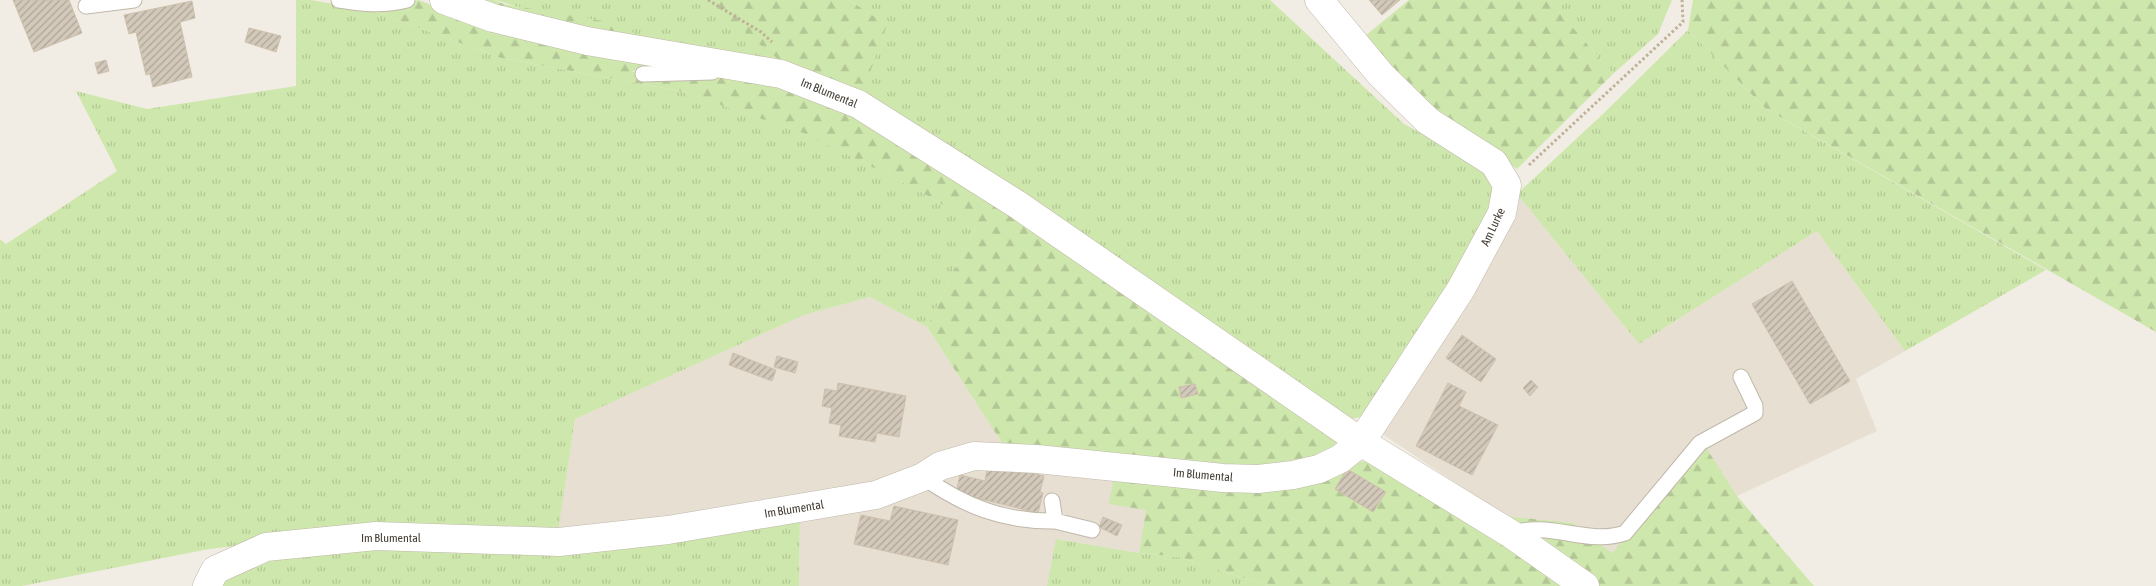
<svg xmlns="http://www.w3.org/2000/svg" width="2156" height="586" font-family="'Asap Condensed',sans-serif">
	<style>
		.residential { fill: #e6dfd2 }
		.grass { fill: url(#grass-tufts) }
		.forest { fill: url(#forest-firs) }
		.building { fill: url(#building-hatch); stroke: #cec0ad }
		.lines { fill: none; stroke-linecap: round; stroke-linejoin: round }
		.lane-casing { stroke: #c0b8aa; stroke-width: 17 }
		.street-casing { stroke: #c0b8aa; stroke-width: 29 }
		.path { stroke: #bfb098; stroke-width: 3; stroke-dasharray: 2.5 2.5; stroke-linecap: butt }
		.lane { stroke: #fff; stroke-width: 15 }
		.street { stroke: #fff; stroke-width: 28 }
		.labels { text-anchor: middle; stroke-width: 5; stroke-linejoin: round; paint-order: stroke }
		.street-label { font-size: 12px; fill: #443d34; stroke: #fff }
	</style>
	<defs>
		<pattern id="grass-tufts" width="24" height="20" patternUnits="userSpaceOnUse" patternTransform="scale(1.25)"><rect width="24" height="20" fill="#cee7ac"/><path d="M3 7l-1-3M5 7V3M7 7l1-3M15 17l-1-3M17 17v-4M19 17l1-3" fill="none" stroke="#b2c795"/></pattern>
		<pattern id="forest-firs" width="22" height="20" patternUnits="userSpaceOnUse" patternTransform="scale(1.25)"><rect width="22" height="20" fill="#cee7ac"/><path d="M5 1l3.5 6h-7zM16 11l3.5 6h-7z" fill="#b2c795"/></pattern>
		<pattern id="building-hatch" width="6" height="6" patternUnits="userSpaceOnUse" patternTransform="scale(1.25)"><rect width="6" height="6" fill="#d3c9ba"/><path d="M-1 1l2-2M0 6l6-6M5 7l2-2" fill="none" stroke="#ada498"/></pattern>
	</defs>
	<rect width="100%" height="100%" fill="#f2ede4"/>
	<!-- residential -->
	<path class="residential" d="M 1517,194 L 1639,344 L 1817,231 L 1905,351 L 1856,379 L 1877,431 L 1737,496 L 1705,447 L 1612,553 L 1573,523 L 1505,516 L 1381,433 Z
		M 870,297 L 927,327 L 1008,452 L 1116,462 L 1146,510 L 1139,553 L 1057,539 L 1047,586 L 799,586 L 800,510 L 557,539 L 575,419 L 804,315 Z"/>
	<!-- grass -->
	<path class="grass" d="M 296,0 L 311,0 L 373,11 L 501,58 L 680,91 L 807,134 L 918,190 L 977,225 L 927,327 L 870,297 L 804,315 L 575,419 L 557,539 L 377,530 L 209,549 L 22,586 L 0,586 L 0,239 L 6,244 L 117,171 L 76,91 L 147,109 L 296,86 Z
		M 495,0 L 694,0 L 724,18 L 774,54 L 794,73 L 643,42 Z
		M 849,0 L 1270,0 L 1404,124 L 1475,162 L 1492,180 L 1495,197 L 1489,222 L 1365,416 L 1351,419 L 860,100 L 886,25 Z
		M 1549,0 L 1672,0 L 1658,34 L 1613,74 Z
		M 1688,30 L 1766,109 L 2046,270 L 1905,351 L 1817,231 L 1639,344 L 1517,194 L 1604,113 Z
		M 800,510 L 799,586 L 224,586 L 219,574 L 287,553 L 376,540 L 561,547 Z
		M 1056,539 L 1139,553 L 1179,557 L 1269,586 L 1047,586 Z"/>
	<!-- forest -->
	<path class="forest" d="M 419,0 L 482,26 L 703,68 L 632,71 L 644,78 L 747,76 L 802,91 L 912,146 L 1337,442 L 1332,452 L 1294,470 L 1008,452 L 927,327 L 977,225 L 918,190 L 806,134 L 680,91 L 501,58 L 373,11 Z
		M 459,0 L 494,0 L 504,4 L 626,25 L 643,42 Z
		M 694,0 L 849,0 L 887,25 L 860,100 L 817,73 L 794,73 C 763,45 730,21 694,0 Z
		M 1409,0 L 1549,0 L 1613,74 L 1517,169 L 1387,72 L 1360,40 Z
		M 1693,0 L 2156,0 L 2156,332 L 1766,109 L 1688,30 Z
		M 1705,446 L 1737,496 L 1814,586 L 1269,586 L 1179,557 L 1139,553 L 1146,510 L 1109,504 L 1115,472 L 1370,461 L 1505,516 L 1573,523 L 1612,553 Z"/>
	<!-- building -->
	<path class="building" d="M 13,0 L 69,0 L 82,33 L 34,52 Z
		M 1369,0 L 1400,0 L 1382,15 Z
		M 192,1 L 195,18 L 180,22 L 192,77 L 153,87 L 150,74 L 146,75 L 136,32 L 129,34 L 124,15 Z
		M 249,28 L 281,36 L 276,52 L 245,42 Z
		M 106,60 L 109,71 L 98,74 L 95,63 Z
		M 1792,281 L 1850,381 L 1810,404 L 1752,304 Z
		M 1462,335 L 1496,359 L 1481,382 L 1446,358 Z
		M 733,353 L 776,370 L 772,381 L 729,365 Z
		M 777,356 L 798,362 L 795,373 L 774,367 Z
		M 1531,380 L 1538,387 L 1530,396 L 1523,388 Z
		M 838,383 L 906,396 L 899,437 L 877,433 L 875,442 L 839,436 L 841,425 L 829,423 L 832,408 L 822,406 L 825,389 L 837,391 Z
		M 1448,383 L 1466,392 L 1459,406 L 1498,425 L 1472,475 L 1416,446 Z
		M 1195,384 L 1198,394 L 1181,398 L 1179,387 Z
		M 988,463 L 1044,476 L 1040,492 L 1043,493 L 1038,513 L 956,493 L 960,475 L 985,481 Z
		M 1347,469 L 1386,492 L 1373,512 L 1335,489 Z
		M 894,506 L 958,520 L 948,565 L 854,544 L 861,515 L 890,521 Z
		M 1103,517 L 1122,525 L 1117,536 L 1099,527 Z"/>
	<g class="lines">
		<!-- lane casing -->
		<g class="lane-casing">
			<path id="lane" d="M 339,0 C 364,4 383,6 407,0
				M 86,6 L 134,0
				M 643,74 L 712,72
				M 923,477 C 964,506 1004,522 1055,521 L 1052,501
				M 1055,521 L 1092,530
				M 1511,534 C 1549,520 1587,546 1625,533 L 1700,443 L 1755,413 L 1755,406 L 1741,377"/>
		</g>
		<!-- street casing -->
		<g class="street-casing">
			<path id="street" d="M 444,0 L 493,18 L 587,41 L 781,74 L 858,104 L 1018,205 L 1361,442 L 1511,534 L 1585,586
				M 207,586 L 215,570 L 266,547 L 376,536 L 559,542 L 668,530 L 876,495 L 923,477 L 940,466 L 974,456 L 1037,459 L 1223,478 L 1258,479 L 1293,475 L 1319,469 L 1340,459 L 1361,442 L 1461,289 L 1502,213 L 1507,185 L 1494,163 L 1428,121 L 1381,75 L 1319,0"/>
		</g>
		<!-- path -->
		<path class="path" d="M 708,0 L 761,32 L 772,42
			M 1529,165 L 1683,22 L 1682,0"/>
		<!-- lane -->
		<use href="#lane" class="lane"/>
		<!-- street -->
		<use href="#street" class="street"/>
	</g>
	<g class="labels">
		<!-- street labels -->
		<g class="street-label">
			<text transform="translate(829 93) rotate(22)" y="4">Im Blumental</text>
			<text transform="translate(1493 227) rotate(-65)" y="4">Am Lurke</text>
			<text transform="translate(1203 475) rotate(5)" y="4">Im Blumental</text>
			<text transform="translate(794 509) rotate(-9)" y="4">Im Blumental</text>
			<text x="391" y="542">Im Blumental</text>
		</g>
	</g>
</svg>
